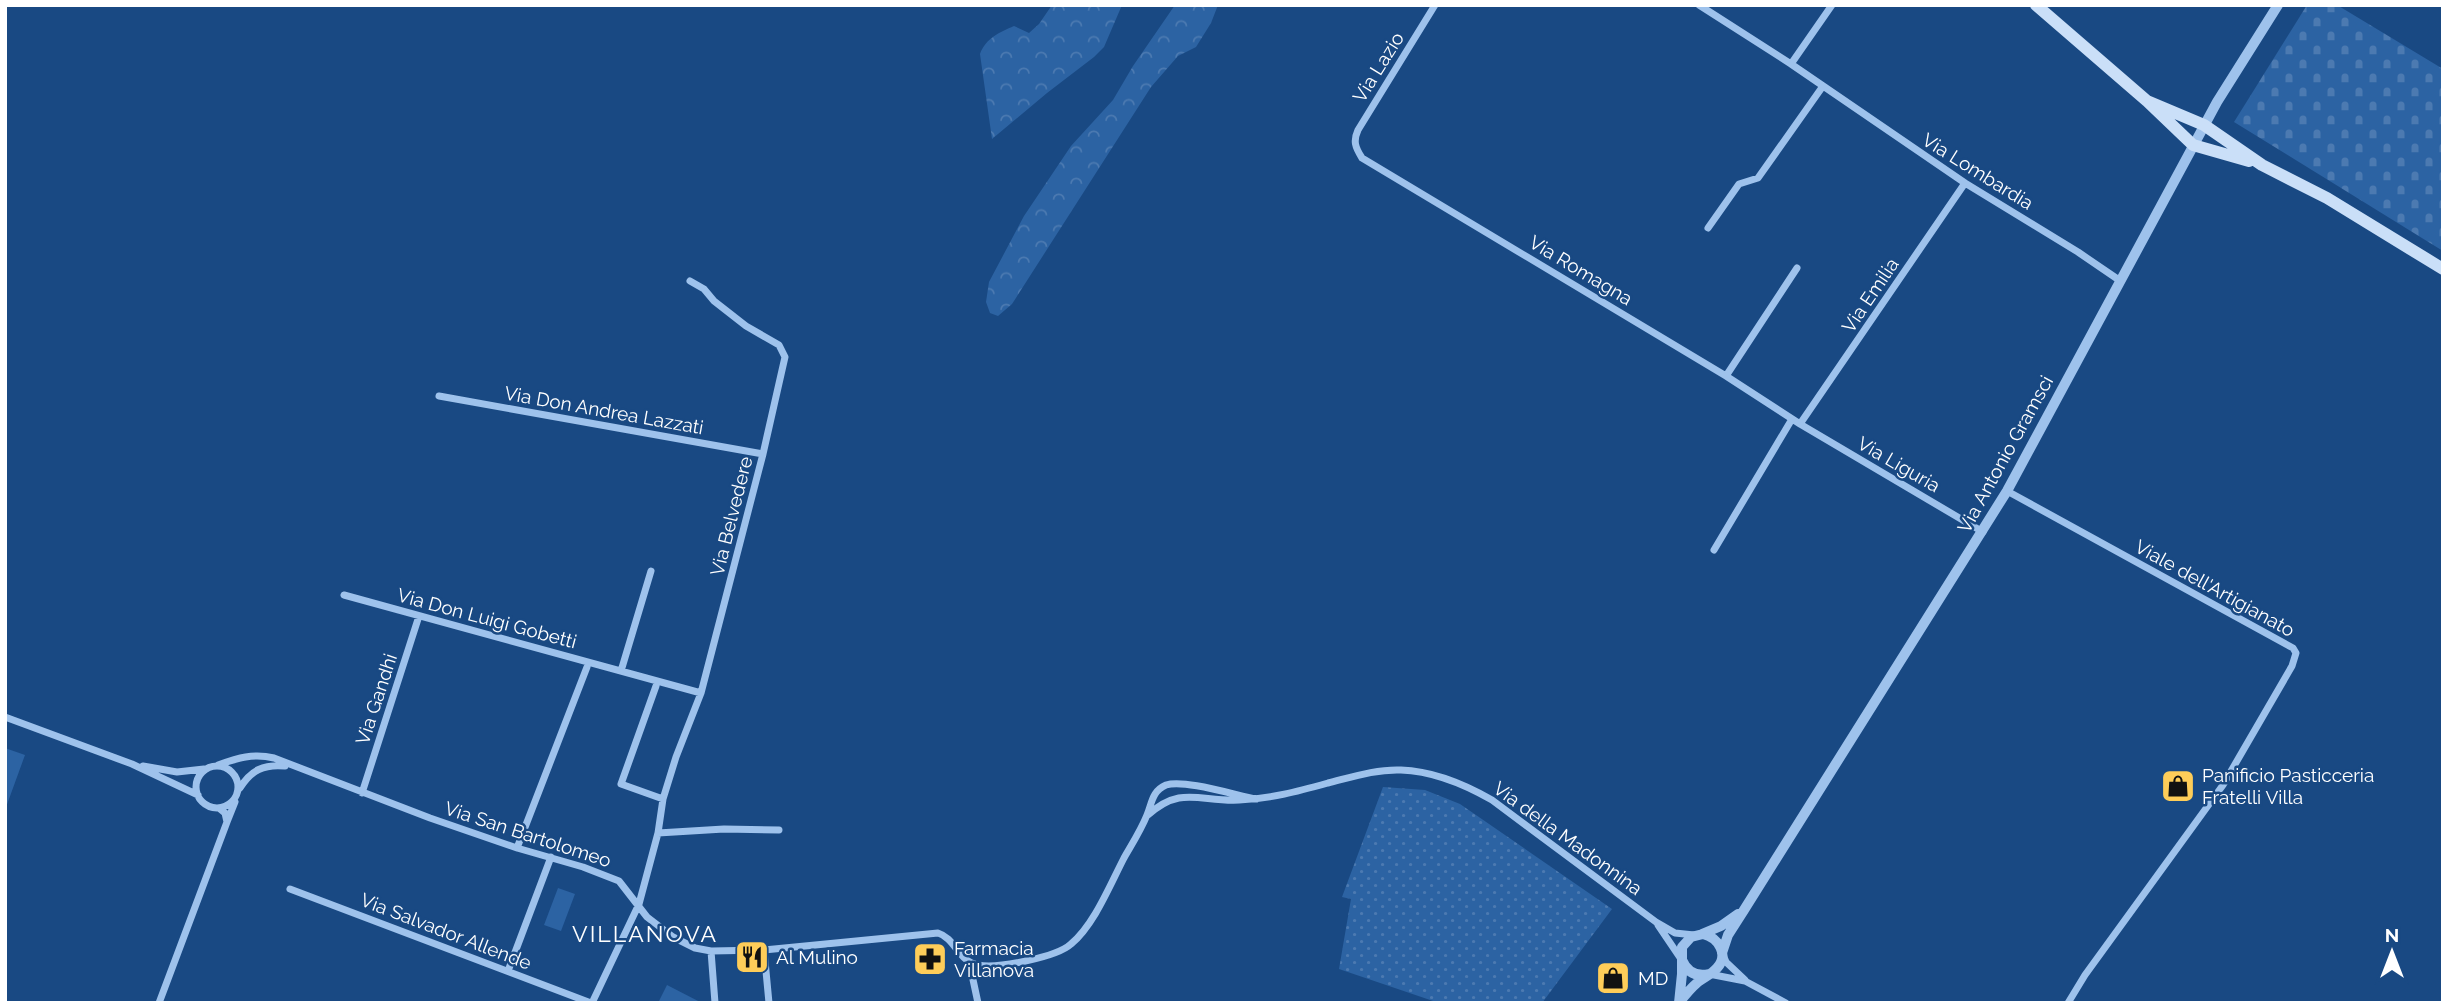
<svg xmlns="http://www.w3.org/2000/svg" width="2448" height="1008" font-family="Raleway,sans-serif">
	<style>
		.grass { fill: url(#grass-dots) }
		.forest { fill: url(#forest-crowns) }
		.cemetery { fill: url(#cemetery-stones) }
		.pitch { fill: #2c63a3 }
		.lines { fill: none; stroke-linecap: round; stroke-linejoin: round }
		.minor { stroke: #9ec2ec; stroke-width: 7 }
		.tertiary { stroke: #9ec2ec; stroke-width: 10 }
		.secondary { stroke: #cadff8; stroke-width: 12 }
		.labels { text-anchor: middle; stroke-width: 5; stroke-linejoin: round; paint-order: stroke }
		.street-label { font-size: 19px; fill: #fff; stroke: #194983 }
		.poi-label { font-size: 19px; fill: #fff; stroke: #194983; text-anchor: start }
		.quarter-label { font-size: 23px; letter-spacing: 2px; fill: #fff; stroke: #194983 }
	</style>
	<defs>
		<pattern id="grass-dots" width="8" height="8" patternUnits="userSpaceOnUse" patternTransform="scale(1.75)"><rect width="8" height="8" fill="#2c63a3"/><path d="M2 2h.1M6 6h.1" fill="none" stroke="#4c7ab1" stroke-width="1.8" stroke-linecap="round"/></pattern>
		<pattern id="forest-crowns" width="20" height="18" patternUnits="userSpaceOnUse" patternTransform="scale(1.75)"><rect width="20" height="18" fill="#2c63a3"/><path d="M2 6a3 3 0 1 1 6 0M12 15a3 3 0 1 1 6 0" fill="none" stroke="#4c7ab1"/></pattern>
		<pattern id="cemetery-stones" width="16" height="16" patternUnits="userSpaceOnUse" patternTransform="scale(1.75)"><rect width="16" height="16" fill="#2c63a3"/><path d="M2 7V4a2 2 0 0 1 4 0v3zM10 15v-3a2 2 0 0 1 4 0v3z" fill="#4c7ab1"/></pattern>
	</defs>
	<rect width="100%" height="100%" fill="#194983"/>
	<!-- grass -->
	<path class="grass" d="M 1383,787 L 1425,790 L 1460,804 L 1612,909 L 1542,1003 L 1439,1003 L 1339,969 L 1351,899 L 1342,897 Z"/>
	<!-- forest -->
	<path class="forest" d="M 1052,5 L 1122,5 L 1104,47 L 1094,57 L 1047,93 L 992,139 L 980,54 C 986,38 1000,32 1014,26 L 1029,33 L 1039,24 Z
		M 1175,5 L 1218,5 L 1211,23 L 1196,47 L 1178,56 L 1151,87 L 1012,304 L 998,316 L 990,313 L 986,302 L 989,282 L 1024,216 L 1071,146 L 1113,100 L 1133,66 Z"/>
	<!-- cemetery -->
	<path class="cemetery" d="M 2307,5 L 2337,5 L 2443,69 L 2443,251 L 2234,122 Z"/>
	<!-- pitch -->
	<path class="pitch" d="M 5,748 L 25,755 L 5,810 Z
		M 558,888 L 575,894 L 561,931 L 544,925 Z
		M 667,985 L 702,1003 L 658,1003 Z"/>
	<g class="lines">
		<!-- minor -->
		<path class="minor" d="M 1435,5 L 1358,130 C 1353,141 1355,147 1362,158 L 1726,376 L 1800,424 L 1983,532
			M 1699,5 L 1791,64 L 1965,183 L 2078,252 L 2119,280
			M 1791,64 L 1832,5
			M 1708,228 L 1739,184 L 1758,178 L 1823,86
			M 1726,376 L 1797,268
			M 439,396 L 763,454
			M 1800,424 L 1965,183
			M 2007,491 L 2293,648 L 2296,653 L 2292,666 L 2223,785 L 2085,975 L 2068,1003
			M 1714,550 L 1792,419
			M 344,595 L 701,693
			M 621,671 L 651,571
			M 656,686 L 621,784 L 663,799
			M 5,717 L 132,764 L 198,795
			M 218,765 C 238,758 253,753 274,758 L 430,818 L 517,848 L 583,867 L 619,881 L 647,917 L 673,937 L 695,948 L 711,951 L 764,950 L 938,933 C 955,938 959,962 978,965 C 997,969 1057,957 1071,944 C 1094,925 1110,885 1124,858 C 1132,844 1141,830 1147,815 C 1152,803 1152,791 1166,785 C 1184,779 1235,795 1256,799
			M196 787a21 21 0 1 1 42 0a21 21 0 1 1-42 0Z
			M 143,766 L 177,772 L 204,769
			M 240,788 C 251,770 264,764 285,766
			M 362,793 L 419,616
			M 219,808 L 225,813 L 227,822 L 235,802
			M 1148,815 C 1181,785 1200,802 1239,800 C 1270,799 1299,791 1328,783 C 1352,777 1376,769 1401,770 C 1434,771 1464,784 1492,800 L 1656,922 L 1675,933 L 1694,935
			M 658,833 L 724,829 L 779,830
			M 517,848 L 587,667
			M 290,889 L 591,1003
			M 1658,925 L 1681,959
			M 764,950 L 769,1003
			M 711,951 L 715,1003
			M 1723,955 L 1726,962 L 1745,980
			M 972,964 L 972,975 L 978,1003
			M 508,971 L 551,857
			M 1709,974 L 1745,981 L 1786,1003
			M 159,1003 L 227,822
			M 592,1003 L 639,904 L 658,833 L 663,799 L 676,757 L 701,693 L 763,454 L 785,357 L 779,345 L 746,326 L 714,301 L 704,289 L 690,281"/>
		<!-- tertiary -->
		<path class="tertiary" d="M 1702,934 L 1721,926 L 1738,914
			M 1703,934 C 1719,938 1729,955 1717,968 C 1712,974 1704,977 1698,982 C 1691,988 1685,995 1679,1003 L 1682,974 L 1682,947 L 1691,937 Z
			M 1722,953 L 1728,935 L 1744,910 L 2007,491 L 2217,102 L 2278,5
			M 1682,960 C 1687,972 1696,977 1709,974"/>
		<!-- secondary -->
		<path class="secondary" d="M 2036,5 L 2147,101 L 2193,145 L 2249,161
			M 2147,101 L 2204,125 L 2262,165 L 2327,198 L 2443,269"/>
	</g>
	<!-- icons -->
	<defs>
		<g id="shop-square" transform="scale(1.75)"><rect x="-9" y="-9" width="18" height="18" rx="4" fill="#fecd59" stroke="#194983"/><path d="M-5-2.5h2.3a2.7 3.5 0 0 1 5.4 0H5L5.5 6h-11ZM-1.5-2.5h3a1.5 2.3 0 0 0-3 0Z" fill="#111"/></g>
		<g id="restaurant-square" transform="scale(1.75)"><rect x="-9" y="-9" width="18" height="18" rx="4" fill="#fecd59" stroke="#194983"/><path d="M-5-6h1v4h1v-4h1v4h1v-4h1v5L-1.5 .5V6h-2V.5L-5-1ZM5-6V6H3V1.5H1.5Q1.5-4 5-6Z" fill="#111"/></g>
		<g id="pharmacy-square" transform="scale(1.75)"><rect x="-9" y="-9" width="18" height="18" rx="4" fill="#fecd59" stroke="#194983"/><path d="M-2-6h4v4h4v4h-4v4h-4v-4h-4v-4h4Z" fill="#111"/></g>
	</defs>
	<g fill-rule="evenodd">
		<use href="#shop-square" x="2178" y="786"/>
		<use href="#restaurant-square" x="752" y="957"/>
		<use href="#pharmacy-square" x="930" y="959"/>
		<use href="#shop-square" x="1613" y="978"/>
	</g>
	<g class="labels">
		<!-- street labels -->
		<g class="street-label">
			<text transform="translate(1378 67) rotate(-58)" y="7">Via Lazio</text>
			<text transform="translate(1978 171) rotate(32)" y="7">Via Lombardia</text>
			<text transform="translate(1581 270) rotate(31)" y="7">Via Romagna</text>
			<text transform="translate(1870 295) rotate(-56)" y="7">Via Emilia</text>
			<text transform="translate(604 410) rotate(10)" y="7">Via Don Andrea Lazzati</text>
			<text transform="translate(2005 454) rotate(-61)" y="7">Via Antonio Gramsci</text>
			<text transform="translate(1899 464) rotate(30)" y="7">Via Liguria</text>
			<text transform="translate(731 516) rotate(-76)" y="7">Via Belvedere</text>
			<text transform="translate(2215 588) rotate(29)" y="7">Viale dell'Artigianato</text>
			<text transform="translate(487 618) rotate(15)" y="7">Via Don Luigi Gobetti</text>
			<text transform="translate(376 699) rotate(-72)" y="7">Via Gandhi</text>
			<text transform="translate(528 834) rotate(18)" y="7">Via San Bartolomeo</text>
			<text transform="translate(1568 838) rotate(36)" y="7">Via della Madonnina</text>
			<text transform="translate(446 931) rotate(21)" y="7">Via Salvador Allende</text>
		</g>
		<!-- poi labels -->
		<g class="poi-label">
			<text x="2202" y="782">Panificio Pasticceria<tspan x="2202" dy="22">Fratelli Villa</tspan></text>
			<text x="954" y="955">Farmacia<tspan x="954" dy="22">Villanova</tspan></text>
			<text x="776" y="964">Al Mulino</text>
			<text x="1638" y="985">MD</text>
		</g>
		<!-- quarter labels -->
		<g class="quarter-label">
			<text x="645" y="942">VILLANOVA</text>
		</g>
	</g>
	<!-- border -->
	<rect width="2448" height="1008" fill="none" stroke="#ffffff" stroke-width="14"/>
	<!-- north arrow -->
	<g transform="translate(2392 952)" stroke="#194983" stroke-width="5" paint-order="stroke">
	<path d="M0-5L12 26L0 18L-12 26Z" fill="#ffffff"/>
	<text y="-10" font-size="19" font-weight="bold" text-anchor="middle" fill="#ffffff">N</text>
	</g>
</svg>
